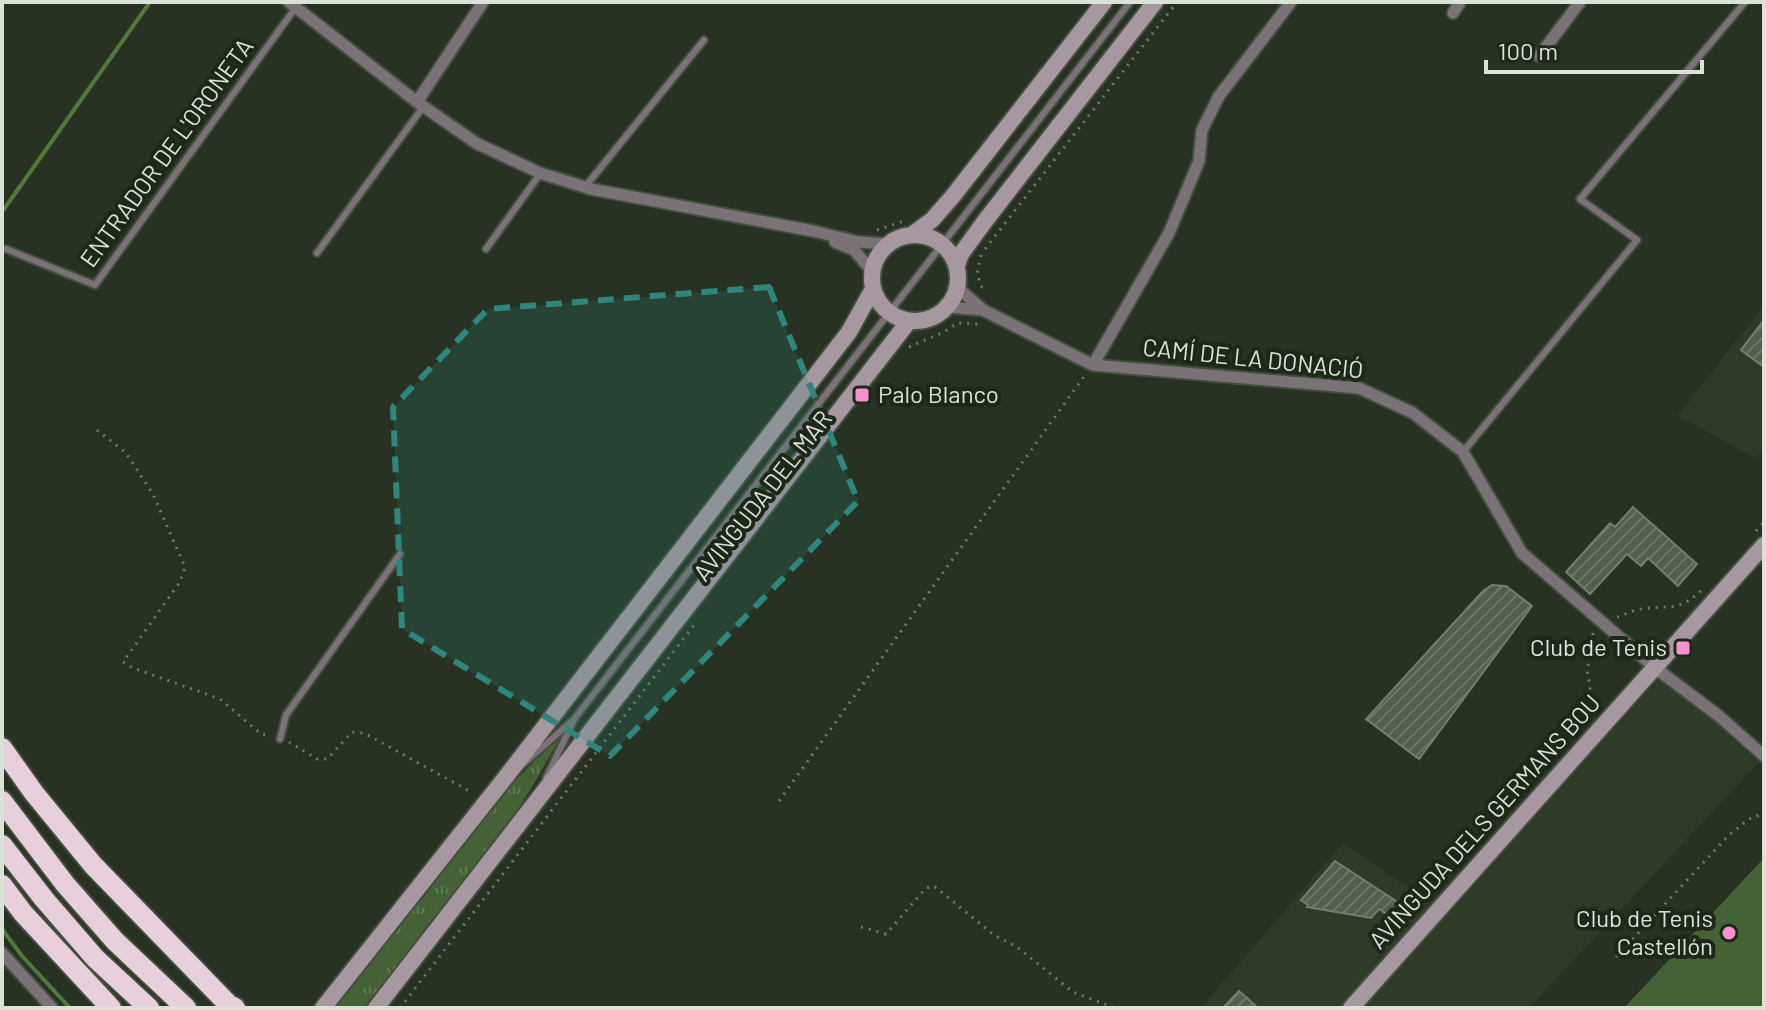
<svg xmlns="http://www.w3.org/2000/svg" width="1766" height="1010" font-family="Barlow,sans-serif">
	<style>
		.built { fill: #2e3c27 }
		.grass { fill: url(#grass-tufts) }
		.garden { fill: #446236 }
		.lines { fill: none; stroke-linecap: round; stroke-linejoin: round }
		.stream { stroke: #50793b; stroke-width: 4 }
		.building { fill: url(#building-hatch); stroke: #727f6d; stroke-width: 2 }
		.lane-casing { stroke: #444e3f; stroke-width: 10 }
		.street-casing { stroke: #444e3f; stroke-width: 15 }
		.secondary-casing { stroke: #444e3f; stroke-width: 20 }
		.highway-casing { stroke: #444e3f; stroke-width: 24 }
		.path { stroke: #70796c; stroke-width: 3; stroke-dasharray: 2 6; stroke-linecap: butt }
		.lane { stroke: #7b7277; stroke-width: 6 }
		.street { stroke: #7b7277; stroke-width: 11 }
		.secondary { stroke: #a797a0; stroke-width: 16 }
		.highway { stroke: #e7cfdc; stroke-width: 20 }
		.marked { fill: #2e867e; fill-opacity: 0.2; stroke: #2e867e; stroke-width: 6; stroke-dasharray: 16 10; stroke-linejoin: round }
		.poi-dot { fill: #f690cf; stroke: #1e2819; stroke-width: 3 }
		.labels { text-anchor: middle; stroke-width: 8; stroke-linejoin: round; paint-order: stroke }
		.street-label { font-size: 24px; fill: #dbe2d8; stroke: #1e2819 }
		.poi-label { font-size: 24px; fill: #dbe2d8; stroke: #1e2819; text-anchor: end }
	</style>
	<defs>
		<pattern id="grass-tufts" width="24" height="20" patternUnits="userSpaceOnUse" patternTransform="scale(2)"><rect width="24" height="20" fill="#446236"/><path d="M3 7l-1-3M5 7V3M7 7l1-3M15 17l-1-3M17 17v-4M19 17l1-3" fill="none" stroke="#5e7852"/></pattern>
		<pattern id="building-hatch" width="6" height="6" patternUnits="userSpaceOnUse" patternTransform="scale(2)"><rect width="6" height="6" fill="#535f4d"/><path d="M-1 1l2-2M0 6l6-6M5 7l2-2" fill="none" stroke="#6b7666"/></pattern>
	</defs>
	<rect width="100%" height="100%" fill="#273222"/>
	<!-- built -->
	<path class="built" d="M 1764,306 L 1764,448 L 1756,459 L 1678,415 Z
		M 1664,673 L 1758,763 L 1529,1008 L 1201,1008 L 1343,843 L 1448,915 Z"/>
	<!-- grass -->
	<path class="grass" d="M 564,731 L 534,784 L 510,821 L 365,1008 L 335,1008 L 496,800 Z"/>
	<!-- garden -->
	<path class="garden" d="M 1764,858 L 1764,1008 L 1624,1008 Z"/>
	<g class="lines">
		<!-- stream -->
		<path class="stream" d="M 2,212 L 150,2
			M 2,929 L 22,956 L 70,1008"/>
	</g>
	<!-- building -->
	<path class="building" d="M 1764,320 L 1764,367 L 1741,350 Z
		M 1633,507 L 1697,564 L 1678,586 L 1648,558 L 1641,566 L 1627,554 L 1590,594 L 1566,572 L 1610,523 L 1615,527 Z
		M 1492,585 L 1506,586 L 1532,606 L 1419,759 L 1366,719 L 1483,591 Z
		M 1335,861 L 1402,905 L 1392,918 L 1379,909 L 1371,918 L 1307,907 L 1308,905 L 1301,900 Z
		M 1239,991 L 1258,1008 L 1223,1008 Z"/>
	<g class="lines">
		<!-- lane casing -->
		<g class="lane-casing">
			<path id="lane" d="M 585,187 L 704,40
				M 6,249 L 95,285 L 296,7
				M 486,249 L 540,174
				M 317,253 L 423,107
				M 1463,452 L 1637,240 L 1580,199 L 1745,2
				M 280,739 L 286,715 L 400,554
				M 521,766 L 572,721
				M 546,778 L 575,718 L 1130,2"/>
		</g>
		<!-- street casing -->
		<g class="street-casing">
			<path id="street" d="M 289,2 L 417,102 L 476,143 L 540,173 L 591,189 L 813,231 L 858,242 L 888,244
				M 1453,13 L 1460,2
				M 1539,56 L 1580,2
				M 417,102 L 483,2
				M 835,242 L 854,250 L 872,271
				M 958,288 L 983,310 L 1093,365 L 1359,388 L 1413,413 L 1463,452 L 1522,553 L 1654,667 L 1719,716 L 1764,756
				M 948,307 L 983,310
				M 1093,365 L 1169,233 L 1199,161 L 1202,130 L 1219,96 L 1291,2
				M 2,953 L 52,1008"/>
		</g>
		<!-- secondary casing -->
		<g class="secondary-casing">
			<path id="secondary" d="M 913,234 L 932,220 L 953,196 L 1104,2
				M872 278a43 43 0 1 1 86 0a43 43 0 1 1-86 0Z
				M 957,265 L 961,254 L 985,221 L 1155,2
				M 323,1008 L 505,778 L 849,332 L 873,289
				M 376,1008 L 909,321
				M 1351,1008 L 1764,545"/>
		</g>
		<!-- highway casing -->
		<g class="highway-casing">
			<path id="highway" d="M 2,748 L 34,793 L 93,865 L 229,1005 L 235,1008
				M 2,801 L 65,884 L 115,941 L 186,1008
				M 2,845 L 44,899 L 95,958 L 149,1008
				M 2,885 L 23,913 L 111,1008"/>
		</g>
		<!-- path -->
		<path class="path" d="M 877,230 L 904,221
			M 985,249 L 1177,2
			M 981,255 L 977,274 L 984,293
			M 909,347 L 942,333 L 958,323 L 977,324 L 978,323
			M 97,430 L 126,453 L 153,494 L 185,567 L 180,582 L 123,662 L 133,668 L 220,699 L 261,734 L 270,736
			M 1756,531 L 1764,522
			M 1617,617 C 1625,615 1633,610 1641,609 C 1674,604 1678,613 1705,587
			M 1587,720 L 1593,706 L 1587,669 L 1595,642 L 1592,631
			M 289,742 L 317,759 L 327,759 L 352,732 L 364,733 L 473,793
			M 779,801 L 1085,375
			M 861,927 L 886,934 L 926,888 L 934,886 L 994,935 L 1017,947 L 1073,992 L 1115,1008
			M 1616,957 L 1728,836 L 1749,819 L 1764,813
			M 400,1008 L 694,625"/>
		<!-- lane -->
		<use href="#lane" class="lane"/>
		<!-- street -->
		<use href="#street" class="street"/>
		<!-- secondary -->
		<use href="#secondary" class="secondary"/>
		<!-- highway -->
		<use href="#highway" class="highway"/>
	</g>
	<!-- marked area -->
	<path class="marked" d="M 769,287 L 858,501 L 610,756 L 402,629 L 393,407 L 488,309 Z"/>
	<!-- markers -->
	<g class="poi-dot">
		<rect x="854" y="387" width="16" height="16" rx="4"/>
		<rect x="1675" y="640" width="16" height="16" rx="4"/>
		<circle cx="1729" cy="933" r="8"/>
	</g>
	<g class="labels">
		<!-- street labels -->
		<g class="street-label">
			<text transform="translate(167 153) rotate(-54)" y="8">ENTRADOR DE L'ORONETA</text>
			<text transform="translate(1253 359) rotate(6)" y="8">CAMÍ DE LA DONACIÓ</text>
			<text transform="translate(763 496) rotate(-52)" y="8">AVINGUDA DEL MAR</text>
			<text transform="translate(1485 822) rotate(-48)" y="8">AVINGUDA DELS GERMANS BOU</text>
		</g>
		<!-- poi labels -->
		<g class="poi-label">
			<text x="878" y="403" text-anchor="start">Palo Blanco</text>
			<text x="1667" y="656">Club de Tenis</text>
			<text x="1713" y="927">Club de Tenis<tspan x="1713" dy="28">Castellón</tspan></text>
		</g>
	</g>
	<!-- border -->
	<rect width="1766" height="1010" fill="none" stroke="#dbe2d8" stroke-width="8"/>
	<!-- scale -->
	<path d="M1486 60v12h216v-12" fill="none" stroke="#dbe2d8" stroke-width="4"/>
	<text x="1498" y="60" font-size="24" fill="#dbe2d8" stroke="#1e2819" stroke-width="6" paint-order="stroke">100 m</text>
</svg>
